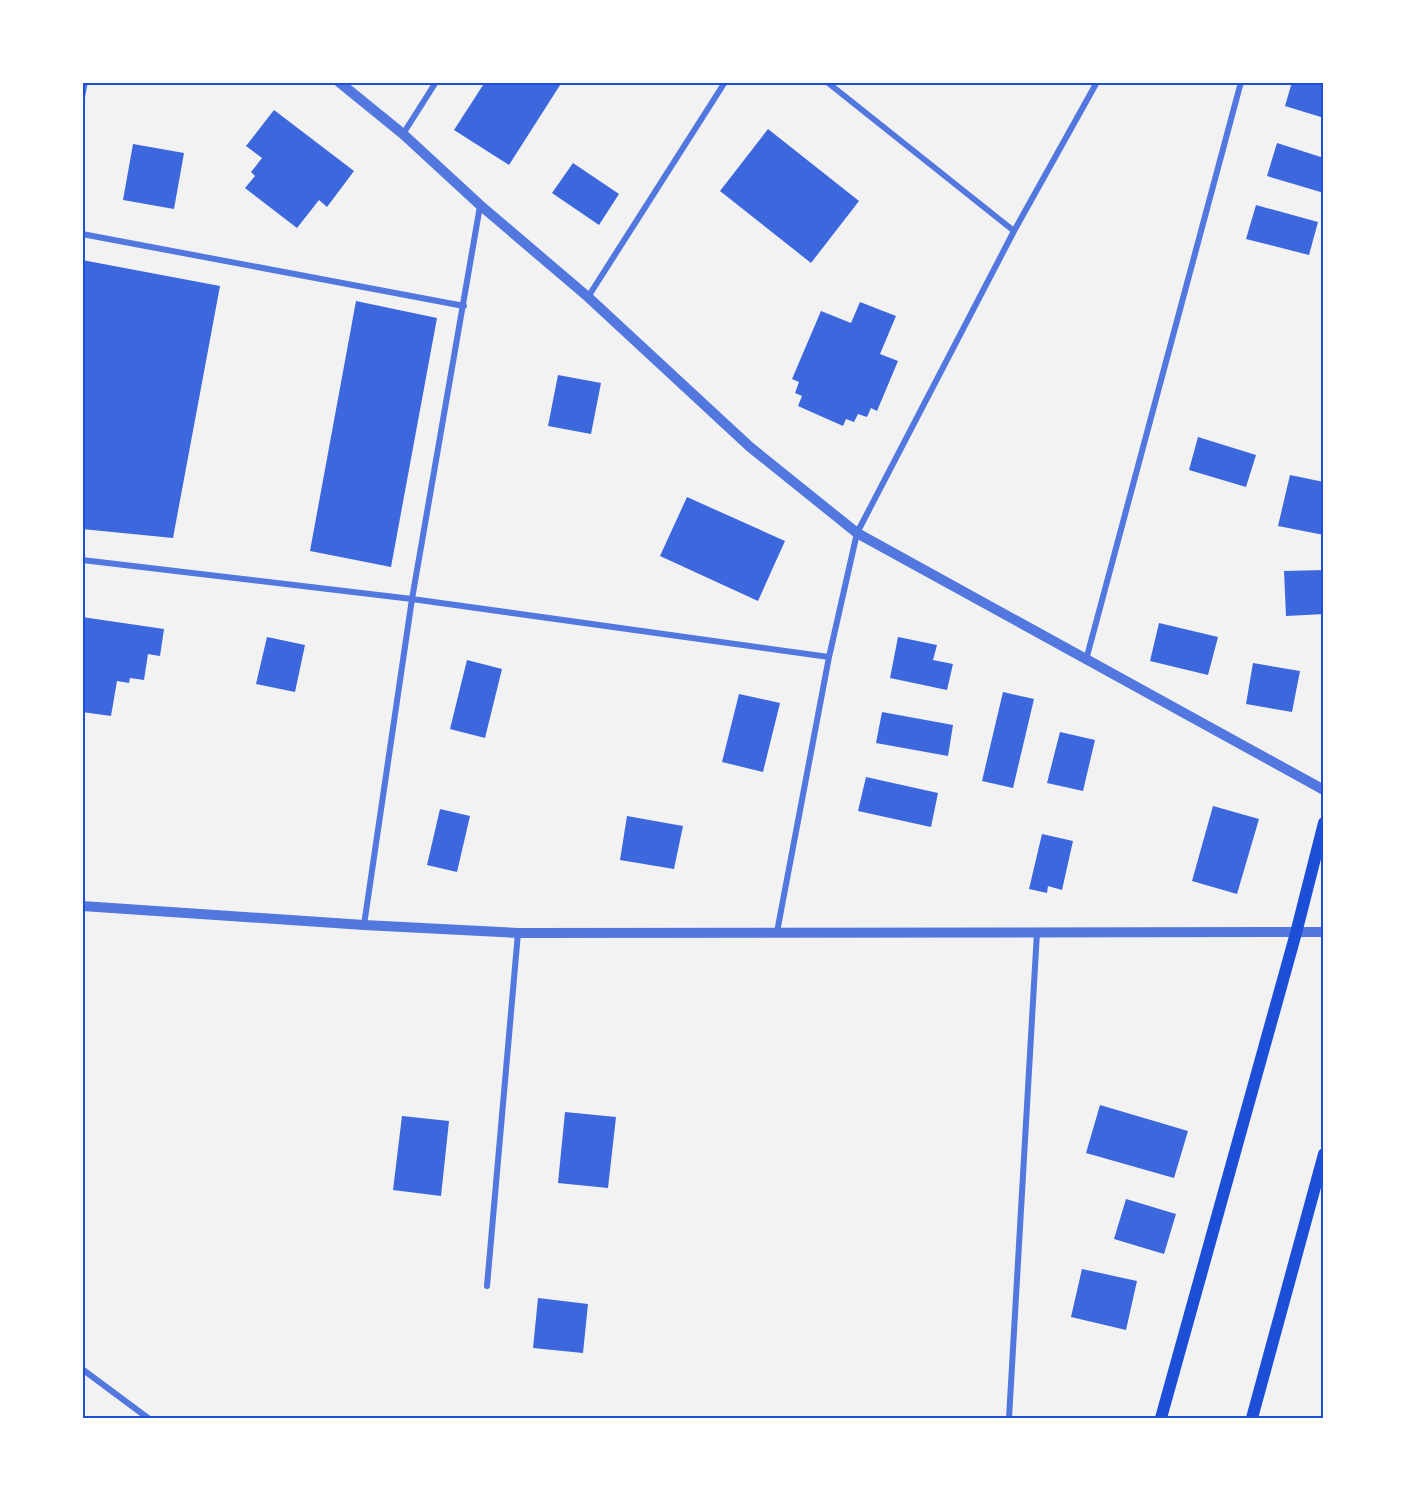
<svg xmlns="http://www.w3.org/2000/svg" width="1406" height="1501" font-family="Lato,sans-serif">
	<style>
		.building { fill: #3d67dc }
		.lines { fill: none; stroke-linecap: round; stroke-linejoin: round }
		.minor { stroke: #5277de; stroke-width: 6 }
		.tertiary { stroke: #5277de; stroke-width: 10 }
		.secondary { stroke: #1d4ed8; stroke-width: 12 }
		.neatline { fill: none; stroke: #1d4ed8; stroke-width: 2 }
	</style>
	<rect width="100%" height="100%" fill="#f2f2f2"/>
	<!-- building -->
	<path class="building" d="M 485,82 L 562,82 L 509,165 L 454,130 Z
		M 1292,82 L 1324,82 L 1324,118 L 1285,106 Z
		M 274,110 L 354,171 L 327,207 L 319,200 L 297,228 L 245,188 L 255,176 L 251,172 L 262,158 L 246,146 Z
		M 768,129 L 859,201 L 811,263 L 720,191 Z
		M 1277,143 L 1324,158 L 1324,193 L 1267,176 Z
		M 133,144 L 184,153 L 174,209 L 123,200 Z
		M 573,163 L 619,194 L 599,225 L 552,193 Z
		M 1256,205 L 1318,222 L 1309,255 L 1246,239 Z
		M 82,260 L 220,286 L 173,538 L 82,529 Z
		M 356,301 L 437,318 L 391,567 L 310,551 Z
		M 860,302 L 896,316 L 880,354 L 898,361 L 877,411 L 871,408 L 867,417 L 858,414 L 854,422 L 846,419 L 843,426 L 798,406 L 802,396 L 795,393 L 799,382 L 792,379 L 821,311 L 851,323 Z
		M 558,375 L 601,383 L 591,434 L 548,426 Z
		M 1198,437 L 1256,455 L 1246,487 L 1189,470 Z
		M 1290,475 L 1324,482 L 1324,535 L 1278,526 Z
		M 687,497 L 785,541 L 758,601 L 660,556 Z
		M 1324,570 L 1324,614 L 1286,616 L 1284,571 Z
		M 82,617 L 164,629 L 160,656 L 148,654 L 144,680 L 130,678 L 129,683 L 117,681 L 111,716 L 82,712 Z
		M 1159,623 L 1218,637 L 1208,675 L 1150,661 Z
		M 267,637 L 305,645 L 295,692 L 256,684 Z
		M 898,637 L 937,645 L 933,660 L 953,664 L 947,690 L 890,678 Z
		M 467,660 L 502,669 L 485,738 L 450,729 Z
		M 1253,663 L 1300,671 L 1292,712 L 1246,704 Z
		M 1003,692 L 1034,699 L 1013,788 L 982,781 Z
		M 739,694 L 780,703 L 763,772 L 722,762 Z
		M 882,712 L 953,725 L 948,756 L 876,743 Z
		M 1060,732 L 1095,740 L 1083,791 L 1047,783 Z
		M 866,777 L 938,793 L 931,827 L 858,811 Z
		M 1213,806 L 1259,819 L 1237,894 L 1192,881 Z
		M 440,809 L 470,816 L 457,872 L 427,865 Z
		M 627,816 L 683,826 L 674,869 L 620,860 Z
		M 1042,834 L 1073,841 L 1062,890 L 1048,886 L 1047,893 L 1029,889 Z
		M 1100,1105 L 1188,1131 L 1174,1178 L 1086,1153 Z
		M 565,1112 L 616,1117 L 608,1188 L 558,1183 Z
		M 402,1116 L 449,1121 L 441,1196 L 393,1190 Z
		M 1126,1199 L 1176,1214 L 1164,1254 L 1114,1239 Z
		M 1082,1269 L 1137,1281 L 1126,1330 L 1071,1317 Z
		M 538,1298 L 588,1304 L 583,1353 L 533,1348 Z"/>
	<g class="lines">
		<!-- minor -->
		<path class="minor" d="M 827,82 L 1014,231
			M 82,97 L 85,82
			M 403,134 L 436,82
			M 82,234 L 464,306
			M 588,297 L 725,82
			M 82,560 L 412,599 L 829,657
			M 1086,660 L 1241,82
			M 364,925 L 412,599 L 480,206
			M 777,932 L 829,657 L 857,533 L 1014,231 L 1097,82
			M 487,1286 L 518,933
			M 82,1369 L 148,1418
			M 1009,1418 L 1037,932"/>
		<!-- tertiary -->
		<path class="tertiary" d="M 339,82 L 403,134 L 480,205 L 588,297 L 750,447 L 857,533 L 1324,790
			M 82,906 L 364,925 L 518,933 L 1324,932"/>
		<!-- secondary -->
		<path class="secondary" d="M 1161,1418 L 1296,933 L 1324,823
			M 1252,1418 L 1324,1154"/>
	</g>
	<!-- border -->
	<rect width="1406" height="1501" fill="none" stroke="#ffffff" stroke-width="168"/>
	<rect x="84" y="84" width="1238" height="1333" class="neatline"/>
</svg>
